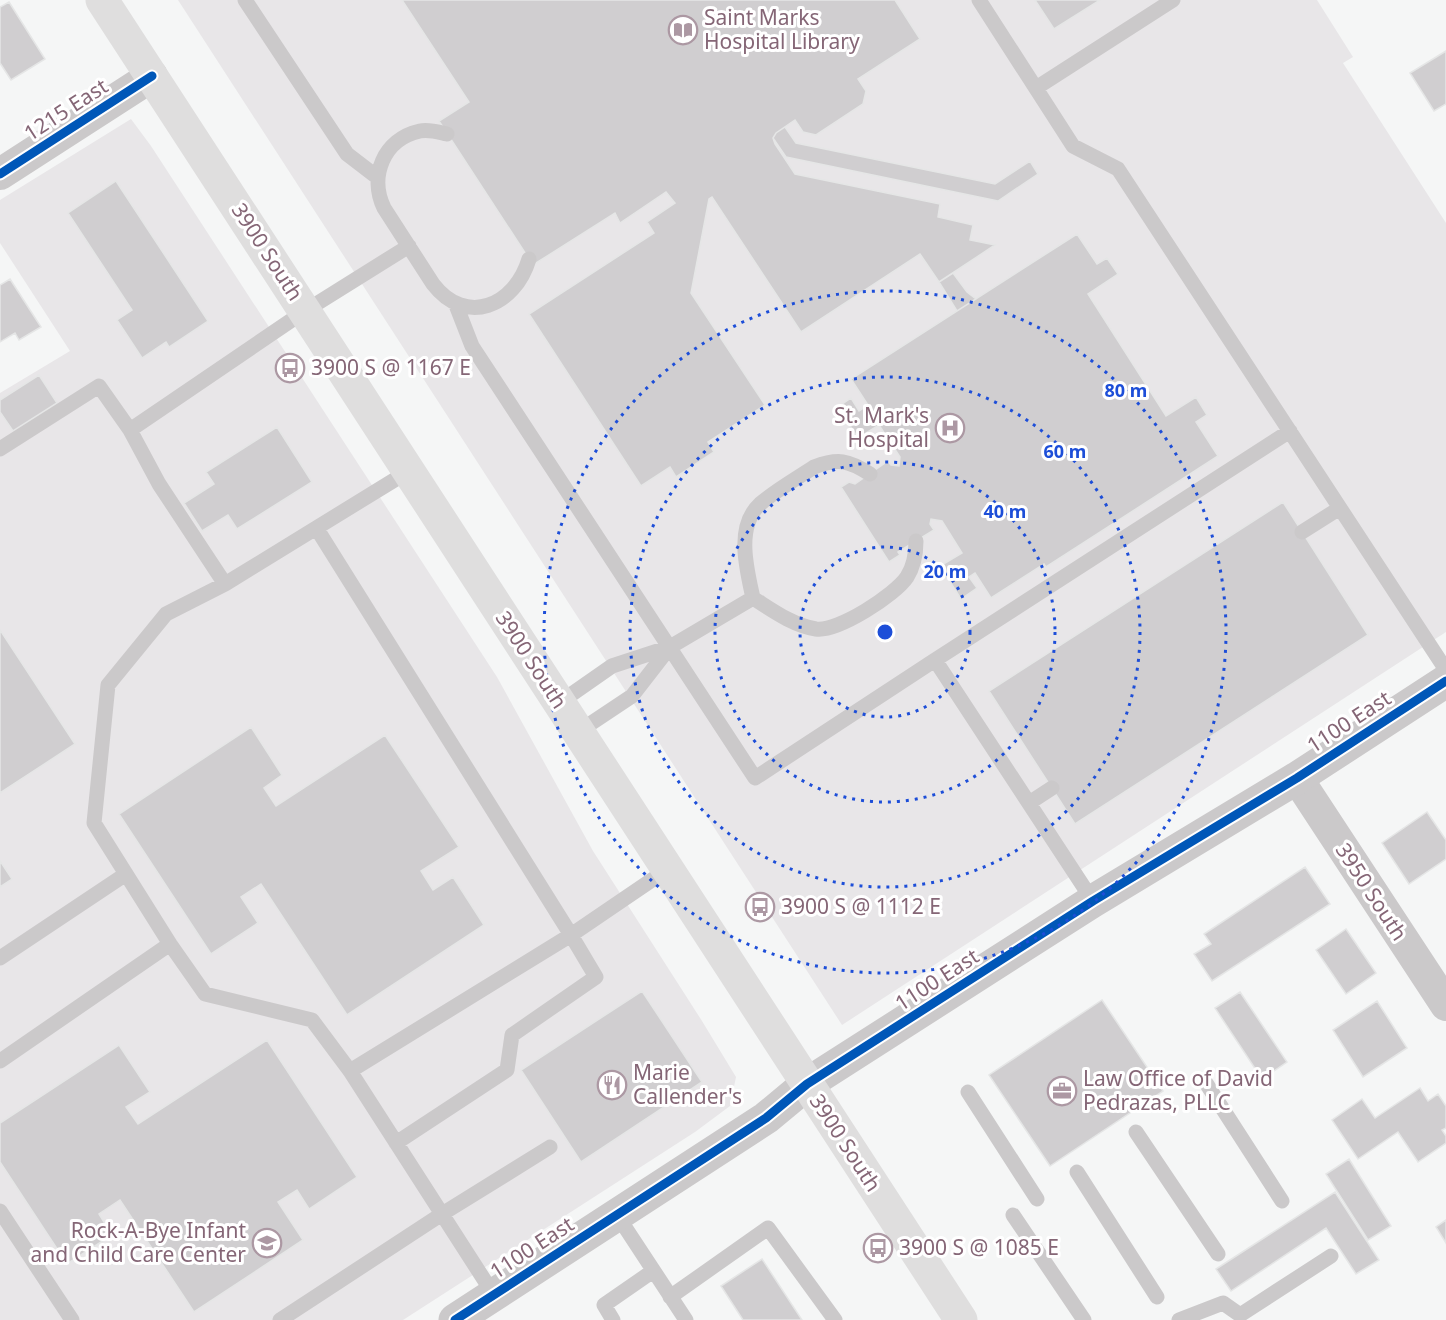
<svg xmlns="http://www.w3.org/2000/svg" width="1446" height="1320" font-family="'Noto Sans',sans-serif">
	<style>
		.built { fill: #e8e6e8 }
		.building { fill: #d0ced0; stroke: #e5e6e6; stroke-width: 1.5 }
		.lines { fill: none; stroke-linecap: round; stroke-linejoin: round }
		.service { stroke: #cbc9ca; stroke-width: 15 }
		.minor { stroke: #cbc9ca; stroke-width: 32 }
		.tertiary { stroke: #cbc9ca; stroke-width: 33 }
		.secondary { stroke: #dfdede; stroke-width: 33 }
		.cycleway-casing { stroke: #fff; stroke-width: 13 }
		.cycleway { stroke: #0057b8; stroke-width: 9 }
		.ring { fill: none; stroke: #1d4ed8; stroke-width: 3; stroke-dasharray: 3 6 }
		.labels { text-anchor: middle; stroke-width: 6; stroke-linejoin: round; paint-order: stroke }
		.poi-label { font-size: 21px; fill: #856676; stroke: #fff; text-anchor: start }
		.street-label { font-size: 21px; fill: #856676; stroke: #fff }
		.centre { fill: #1d4ed8; stroke: #fff; stroke-width: 3 }
		.ring-label { font-size: 18px; text-anchor: middle; font-weight: bold; fill: #1d4ed8; stroke: #fff; stroke-width: 6; stroke-linejoin: round; paint-order: stroke }
	</style>
	<rect width="100%" height="100%" fill="#f5f6f6"/>
	<!-- built -->
	<path class="built" d="M 178,0 L 1317,0 L 1353,57 L 1343,63 L 1446,223 L 1446,632 L 842,1025 Z
		M 131,119 L 151,146 L 497,677 L 593,851 L 702,1021 L 736,1077 L 730,1106 L 695,1132 L 403,1320 L 0,1320 L 0,393 L 70,351 L 0,243 L 0,200 Z"/>
	<!-- building -->
	<path class="building" d="M 402,0 L 895,0 L 920,39 L 858,79 L 866,91 L 863,104 L 816,135 L 803,132 L 795,120 L 776,133 L 773,138 L 775,144 L 795,174 L 940,204 L 938,217 L 973,225 L 970,240 L 995,245 L 939,282 L 920,254 L 801,332 L 712,197 L 709,199 L 691,293 L 765,405 L 708,442 L 714,452 L 676,477 L 670,467 L 641,486 L 529,314 L 654,233 L 647,222 L 675,203 L 666,192 L 620,223 L 615,213 L 533,265 L 439,121 L 469,102 Z
		M 1035,0 L 1100,0 L 1054,29 Z
		M 9,2 L 45,59 L 11,80 L 0,63 L 0,7 Z
		M 1446,51 L 1446,104 L 1434,111 L 1410,73 Z
		M 785,127 L 796,143 L 995,184 L 1030,161 L 1038,174 L 998,201 L 786,157 L 773,138 L 776,133 Z
		M 116,181 L 208,321 L 169,347 L 166,342 L 142,358 L 117,320 L 132,310 L 68,213 Z
		M 1077,234 L 1097,264 L 1107,258 L 1118,274 L 1088,294 L 1166,416 L 1196,397 L 1207,415 L 1196,422 L 1218,456 L 1046,567 L 1044,564 L 991,598 L 975,573 L 969,577 L 977,588 L 961,599 L 940,566 L 962,553 L 942,521 L 931,519 L 930,524 L 934,530 L 898,552 L 900,555 L 889,562 L 841,487 L 849,482 L 855,484 L 888,461 L 891,465 L 899,466 L 900,457 L 879,425 L 858,438 L 838,407 L 851,398 L 859,411 L 868,405 L 851,379 Z
		M 953,273 L 967,292 L 976,299 L 957,311 L 939,282 Z
		M 10,279 L 41,327 L 19,340 L 15,333 L 0,342 L 0,285 Z
		M 39,375 L 57,403 L 13,431 L 0,412 L 0,400 Z
		M 277,427 L 312,482 L 237,529 L 228,515 L 202,531 L 184,503 L 214,484 L 206,472 Z
		M 1283,502 L 1368,635 L 1075,824 L 989,691 Z
		M 0,630 L 75,744 L 0,793 Z
		M 251,727 L 282,775 L 264,788 L 276,806 L 385,735 L 459,847 L 421,871 L 433,890 L 453,877 L 484,925 L 347,1015 L 261,884 L 241,897 L 258,923 L 211,954 L 119,814 Z
		M 1427,812 L 1446,840 L 1446,859 L 1409,884 L 1382,843 Z
		M 0,861 L 12,879 L 0,887 Z
		M 1305,867 L 1330,904 L 1212,981 L 1194,954 L 1211,944 L 1204,934 Z
		M 1346,929 L 1376,973 L 1346,994 L 1316,950 Z
		M 642,991 L 702,1082 L 581,1162 L 521,1070 Z
		M 1240,992 L 1287,1062 L 1262,1079 L 1215,1008 Z
		M 1102,1000 L 1163,1091 L 1050,1166 L 989,1075 Z
		M 1377,1001 L 1407,1048 L 1363,1077 L 1333,1030 Z
		M 267,1040 L 357,1177 L 309,1209 L 297,1190 L 278,1202 L 303,1240 L 194,1312 L 120,1200 L 99,1214 L 112,1235 L 67,1264 L 0,1162 L 0,1123 L 119,1045 L 150,1092 L 126,1107 L 138,1124 Z
		M 1420,1088 L 1428,1101 L 1438,1094 L 1446,1106 L 1446,1128 L 1442,1130 L 1446,1136 L 1446,1143 L 1418,1162 L 1398,1132 L 1358,1159 L 1332,1120 L 1362,1099 L 1375,1118 Z
		M 1349,1159 L 1391,1226 L 1368,1240 L 1326,1174 Z
		M 1335,1192 L 1379,1260 L 1356,1274 L 1326,1228 L 1231,1291 L 1216,1269 Z
		M 1446,1220 L 1446,1243 L 1436,1227 Z
		M 762,1259 L 802,1320 L 743,1320 L 721,1286 Z"/>
	<g class="lines">
		<!-- service -->
		<path class="service" d="M 245,0 L 347,154 L 377,177
			M 979,0 L 1073,146 L 1118,169 L 1446,670
			M 1036,88 L 1173,0
			M 447,134 C 438,132 429,129 420,131 C 383,139 369,177 384,208 L 433,284 C 466,327 515,306 529,259
			M 456,305 L 472,346 L 755,778 L 935,660 L 1093,901
			M 130,430 L 305,311 L 409,246
			M 0,449 L 99,386 L 130,430 L 159,484 L 225,584 L 409,471
			M 870,474 C 848,460 838,458 814,467 C 796,479 776,490 760,504 C 735,527 747,570 753,598 C 772,610 792,625 816,629 C 838,632 895,595 907,577 C 914,566 916,554 916,541
			M 317,529 L 571,935 L 668,869
			M 1302,532 L 1340,508
			M 225,584 L 166,614 L 108,685 L 94,823 L 170,944 L 205,994 L 312,1020 L 350,1071
			M 935,660 L 1290,431
			M 559,703 L 612,666 L 670,647 L 753,598
			M 578,732 L 632,696 L 670,647
			M 1029,803 L 1052,788
			M 0,958 L 126,874
			M 0,1061 L 170,944
			M 1206,1083 L 1282,1201
			M 968,1092 L 1037,1199
			M 1136,1132 L 1218,1254
			M 396,1143 L 507,1070 L 512,1035 L 596,977 L 571,935 L 350,1071 L 494,1295
			M 1077,1172 L 1157,1297
			M 0,1211 L 72,1320
			M 617,1215 L 686,1320
			M 1013,1215 L 1084,1320
			M 670,1297 L 768,1228 L 835,1320
			M 280,1320 L 442,1214 L 550,1147
			M 613,1320 L 604,1305 L 653,1271
			M 1179,1320 L 1223,1303 L 1240,1315 L 1331,1256"/>
		<!-- minor -->
		<path class="minor" d="M 0,174 L 152,76
			M 1297,778 L 1446,1005"/>
		<!-- tertiary -->
		<path class="tertiary" d="M 455,1320 L 766,1118 L 807,1084 L 1093,901 L 1297,778 L 1446,681"/>
		<!-- secondary -->
		<path class="secondary" d="M 102,0 L 961,1320"/>
		<!-- cycleway casing -->
		<g class="cycleway-casing">
			<path id="cycleway" d="M 0,174 L 152,76
				M 455,1320 L 766,1118 L 807,1084 L 1093,901 L 1297,778 L 1446,681"/>
		</g>
		<!-- cycleway -->
		<use href="#cycleway" class="cycleway"/>
	</g>
	<!-- distance rings -->
	<g class="ring">
		<circle cx="885" cy="632" r="85"/>
		<circle cx="885" cy="632" r="170"/>
		<circle cx="885" cy="632" r="255"/>
		<circle cx="885" cy="632" r="341"/>
	</g>
	<!-- icons -->
	<defs>
		<g id="library-ring" transform="scale(1.5)"><circle r="9.5" fill="#fff" stroke="#ac98a3" stroke-width="1.5"/><path d="M-6-4Q-3-5.5-.7-3.5V5Q-3 3-6 4ZM6-4Q3-5.5 .7-3.5V5Q3 3 6 4Z" fill="#ac98a3"/></g>
		<g id="bus-ring" transform="scale(1.5)"><circle r="9.5" fill="#fff" stroke="#ac98a3" stroke-width="1.5"/><path d="M-5-6H5V4H4V6H2V4H-2V6H-4V4H-5ZM-3.5-4V0h7V-4ZM-3.5 1.2v1.5H-2V1.2ZM2 1.2v1.5H3.5V1.2Z" fill="#ac98a3"/></g>
		<g id="hospital-ring" transform="scale(1.5)"><circle r="9.5" fill="#fff" stroke="#ac98a3" stroke-width="1.5"/><path d="M-5-5h3v3.5h4V-5h3V5h-3V1.5h-4V5h-3Z" fill="#ac98a3"/></g>
		<g id="restaurant-ring" transform="scale(1.5)"><circle r="9.5" fill="#fff" stroke="#ac98a3" stroke-width="1.5"/><path d="M-5-6h1v4h1v-4h1v4h1v-4h1v5L-1.5 .5V6h-2V.5L-5-1ZM5-6V6H3V1.5H1.5Q1.5-4 5-6Z" fill="#ac98a3"/></g>
		<g id="office-ring" transform="scale(1.5)"><circle r="9.5" fill="#fff" stroke="#ac98a3" stroke-width="1.5"/><path d="M-6-3h4V-5.5h4V-3h4V5H-6ZM-1-4.5V-3h2v-1.5ZM-6 0V1H6V0Z" fill="#ac98a3"/></g>
		<g id="school-ring" transform="scale(1.5)"><circle r="9.5" fill="#fff" stroke="#ac98a3" stroke-width="1.5"/><path d="M0-5L7-2L0 1L-7-2ZM-4 1L0 2.5L4 1V4Q0 6-4 4Z" fill="#ac98a3"/></g>
	</defs>
	<g fill-rule="evenodd">
		<use href="#library-ring" x="683" y="30"/>
		<use href="#bus-ring" x="290" y="368"/>
		<use href="#hospital-ring" x="950" y="428"/>
		<use href="#bus-ring" x="760" y="907"/>
		<use href="#restaurant-ring" x="612" y="1085"/>
		<use href="#office-ring" x="1062" y="1091"/>
		<use href="#school-ring" x="267" y="1243"/>
		<use href="#bus-ring" x="878" y="1248"/>
	</g>
	<g class="labels">
		<!-- poi labels -->
		<g class="poi-label">
			<text x="704" y="25">Saint Marks<tspan x="704" dy="24">Hospital Library</tspan></text>
			<text x="311" y="375">3900 S @ 1167 E</text>
			<text x="929" y="423" text-anchor="end">St. Mark's<tspan x="929" dy="24">Hospital</tspan></text>
			<text x="781" y="914">3900 S @ 1112 E</text>
			<text x="633" y="1080">Marie<tspan x="633" dy="24">Callender's</tspan></text>
			<text x="1083" y="1086">Law Office of David<tspan x="1083" dy="24">Pedrazas, PLLC</tspan></text>
			<text x="246" y="1238" text-anchor="end">Rock-A-Bye Infant<tspan x="246" dy="24">and Child Care Center</tspan></text>
			<text x="899" y="1255">3900 S @ 1085 E</text>
		</g>
		<!-- street labels -->
		<g class="street-label">
			<text transform="translate(66 110) rotate(-33)" y="7">1215 East</text>
			<text transform="translate(267 252) rotate(57)" y="7">3900 South</text>
			<text transform="translate(531 660) rotate(57)" y="7">3900 South</text>
			<text transform="translate(1349 722) rotate(-33)" y="7">1100 East</text>
			<text transform="translate(1371 892) rotate(57)" y="7">3950 South</text>
			<text transform="translate(937 980) rotate(-33)" y="7">1100 East</text>
			<text transform="translate(845 1143) rotate(57)" y="7">3900 South</text>
			<text transform="translate(532 1248) rotate(-33)" y="7">1100 East</text>
		</g>
	</g>
	<circle cx="885" cy="632" r="9" class="centre"/>
	<g class="ring-label">
		<text x="1126" y="397">80 m</text>
		<text x="1065" y="458">60 m</text>
		<text x="1005" y="518">40 m</text>
		<text x="945" y="578">20 m</text>
	</g>
</svg>
